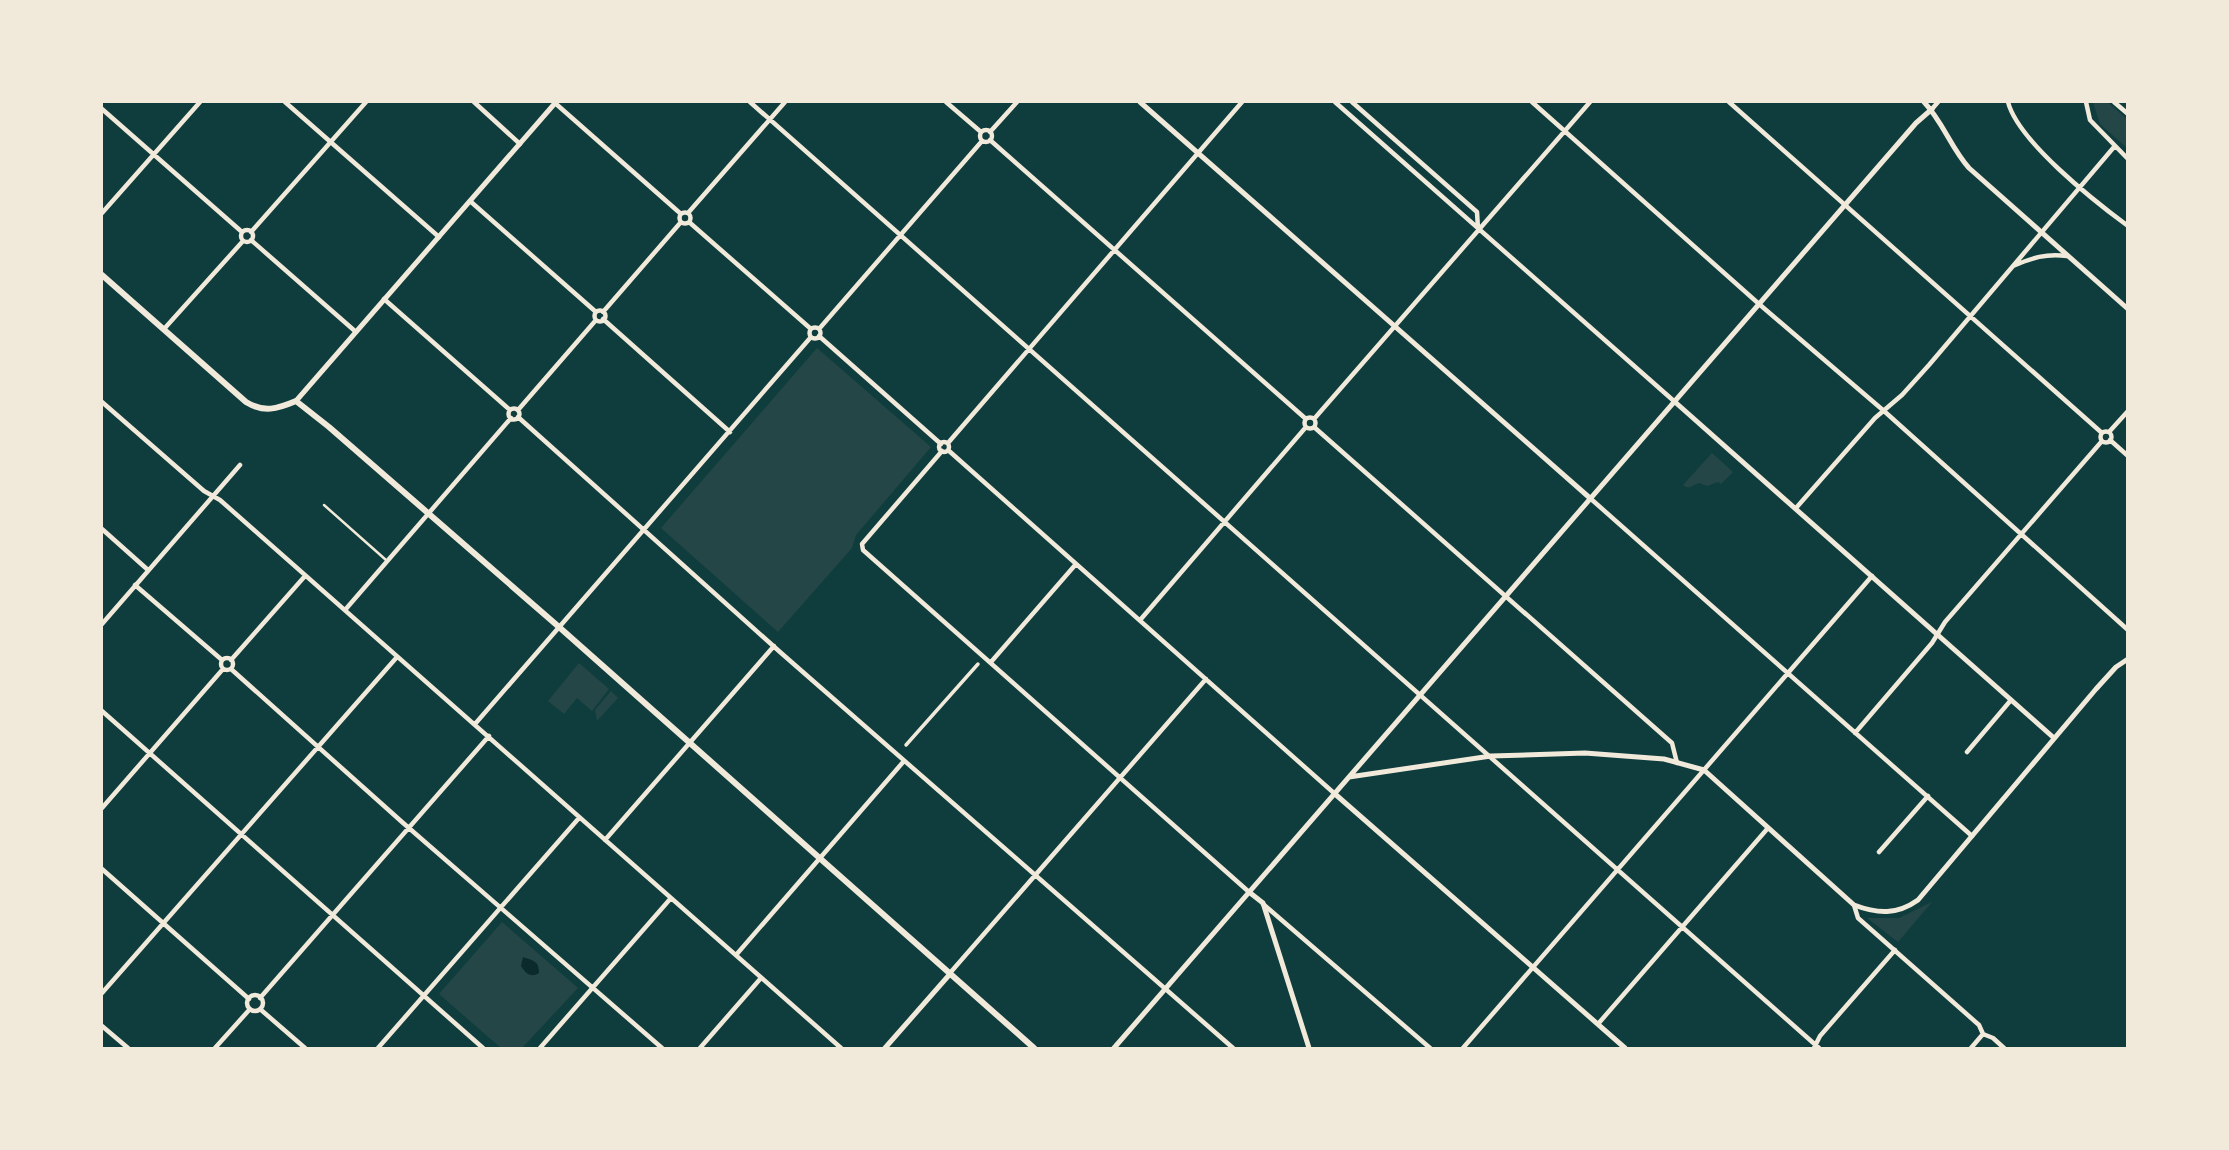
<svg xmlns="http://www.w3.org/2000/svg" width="2229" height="1150" font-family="'Asap Condensed',sans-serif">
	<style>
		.green { fill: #244646 }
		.water { fill: #0a2a2b }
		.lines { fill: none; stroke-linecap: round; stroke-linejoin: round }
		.service { stroke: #f1e9da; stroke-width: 2.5 }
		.pedestrian { stroke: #f1e9da; stroke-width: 3.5 }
		.minor { stroke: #f1e9da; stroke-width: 4.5 }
		.tertiary { stroke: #f1e9da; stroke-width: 5 }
		.secondary { stroke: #f1e9da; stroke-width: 6 }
	</style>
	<rect width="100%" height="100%" fill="#0f3d3e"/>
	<!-- green -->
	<path class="green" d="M 2093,102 L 2107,102 L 2127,119 L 2127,148 L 2100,124 Z
		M 817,348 L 931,447 L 856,535 L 852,548 L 778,632 L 661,528 Z
		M 1712,453 L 1733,472 L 1721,484 L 1718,482 L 1707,486 L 1699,483 C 1693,485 1689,490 1683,485 Z
		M 579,663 L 609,689 L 592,711 L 577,698 L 564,714 L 548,701 Z
		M 611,691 L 618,698 L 597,721 L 595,710 Z
		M 1932,902 L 1898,942 L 1867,918 L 1899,918 Z
		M 502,922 L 578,988 L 522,1048 L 501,1048 L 439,994 Z"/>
	<!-- water -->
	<path class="water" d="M 523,957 C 533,961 539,960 539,973 C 531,978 526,974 521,966 Z"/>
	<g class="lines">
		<!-- service -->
		<path class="service" d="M 324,505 L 386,560"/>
		<!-- pedestrian -->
		<path class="pedestrian" d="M 906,745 L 978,664"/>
		<!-- minor -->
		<path class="minor" d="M 285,102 L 439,237
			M 474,102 L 520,144
			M 750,102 L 1819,1048
			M 946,102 L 981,132
			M 1335,102 L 1675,402
			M 1352,102 L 1477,212 L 1478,229
			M 1532,102 L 1759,304 L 1884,411 L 2128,630
			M 1729,102 L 2102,433
			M 2008,102 C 2018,141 2094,201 2128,226
			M 2086,102 L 2090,120 L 2128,159
			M 2114,102 L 2128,114
			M 555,103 L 681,214
			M 102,109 L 242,232
			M 1932,109 L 1938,102
			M980 136a6 6 0 1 1 12 0a6 6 0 1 1-12 0Z
			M 990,132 L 1017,102
			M 990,140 L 1306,419
			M 470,201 L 596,312
			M679.5 218a5.5 5.5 0 1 1 11 0a5.5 5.5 0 1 1-11 0Z
			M 102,213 L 200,102
			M 688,213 L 785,102
			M 689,222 L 811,329
			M241 236a6 6 0 1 1 12 0a6 6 0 1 1-12 0Z
			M 251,232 L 366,102
			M 251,240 L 356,332
			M 2013,266 C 2032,258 2046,253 2067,256
			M 384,299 L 510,410
			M594.5 316a5.5 5.5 0 1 1 11 0a5.5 5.5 0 1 1-11 0Z
			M 603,312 L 681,222
			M 603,319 L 730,432
			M809.5 333a5.5 5.5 0 1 1 11 0a5.5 5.5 0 1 1-11 0Z
			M 164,329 L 243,241
			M 819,329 L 982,141
			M 819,336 L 941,444
			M 102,402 L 204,491 L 220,500 L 841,1048
			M508.5 414a5.5 5.5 0 1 1 11 0a5.5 5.5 0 1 1-11 0Z
			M 518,410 L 596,320
			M 518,417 L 780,652 L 1233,1048
			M1304.5 423a5.5 5.5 0 1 1 11 0a5.5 5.5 0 1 1-11 0Z
			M 1314,419 L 1590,102
			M 1314,427 L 1672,743 L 1677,763
			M2100.5 437a5.5 5.5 0 1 1 11 0a5.5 5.5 0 1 1-11 0Z
			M 2109,432 L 2128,411
			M 2110,440 L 2128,456
			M939 447a5 5 0 1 1 10 0a5 5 0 1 1-10 0Z
			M 948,443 L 1242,102
			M 948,450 L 1335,794
			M 942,451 L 862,544 L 863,550 L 1249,892
			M 1591,499 L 1972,836
			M 1796,508 L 1875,418 L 1902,395 L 1929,365 L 2114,147
			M 102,529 L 148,570
			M 135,585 L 222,660
			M 345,610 L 511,418
			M 1141,619 L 1306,427
			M 102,624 L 240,465
			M221 664a6 6 0 1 1 12 0a6 6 0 1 1-12 0Z
			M 231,660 L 305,576
			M 991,662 L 1076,564
			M 231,669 L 402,822 L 662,1048
			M 102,711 L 483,1048
			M 475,724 L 811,337
			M 1855,733 L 1932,643 L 1945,622 L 2102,441
			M 1967,752 L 2011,700
			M 102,808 L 223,669
			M 605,840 L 774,646
			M 1879,852 L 1928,796
			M 102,869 L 249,999
			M 1263,904 L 1430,1048
			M 1854,905 L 1858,918 L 1979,1025 L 1983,1034 L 1993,1038 L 2004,1048
			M 736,955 L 904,761
			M 950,973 L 1206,679
			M 102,993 L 397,657
			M247 1003a8 8 0 1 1 16 0a8 8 0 1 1-16 0Z
			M 260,998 L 489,736
			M 260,1009 L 305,1048
			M 1598,1024 L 1768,828
			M 102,1026 L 128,1048
			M 215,1048 L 250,1009
			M 378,1048 L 579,818
			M 540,1048 L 671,898
			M 700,1048 L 761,978
			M 1463,1048 L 1872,576
			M 1814,1048 L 1820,1036 L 1895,950
			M 1971,1048 L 1983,1034"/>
		<!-- tertiary -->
		<path class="tertiary" d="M 1140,102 L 1591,499
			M 1924,102 C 1943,122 1951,148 1969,168 L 2128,309
			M 296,401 L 556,102
			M 1675,402 L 2054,738
			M 1349,777 L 1491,756 L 1585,753 L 1664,759 L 1704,770 L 1854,905 C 1878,914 1897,915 1918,900 L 2096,689 L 2116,667 L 2128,659
			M 1335,794 L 1625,1048
			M 1249,892 L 1263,903 L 1309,1048
			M 885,1048 L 950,974
			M 1114,1048 L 1916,123 L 1932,109"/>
		<!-- secondary -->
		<path class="secondary" d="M 102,275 L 246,402 C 264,413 277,409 296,401 L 329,427 L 559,627 L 1034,1048"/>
	</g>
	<!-- border -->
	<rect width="2229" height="1150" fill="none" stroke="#f1e9da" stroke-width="206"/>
</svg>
